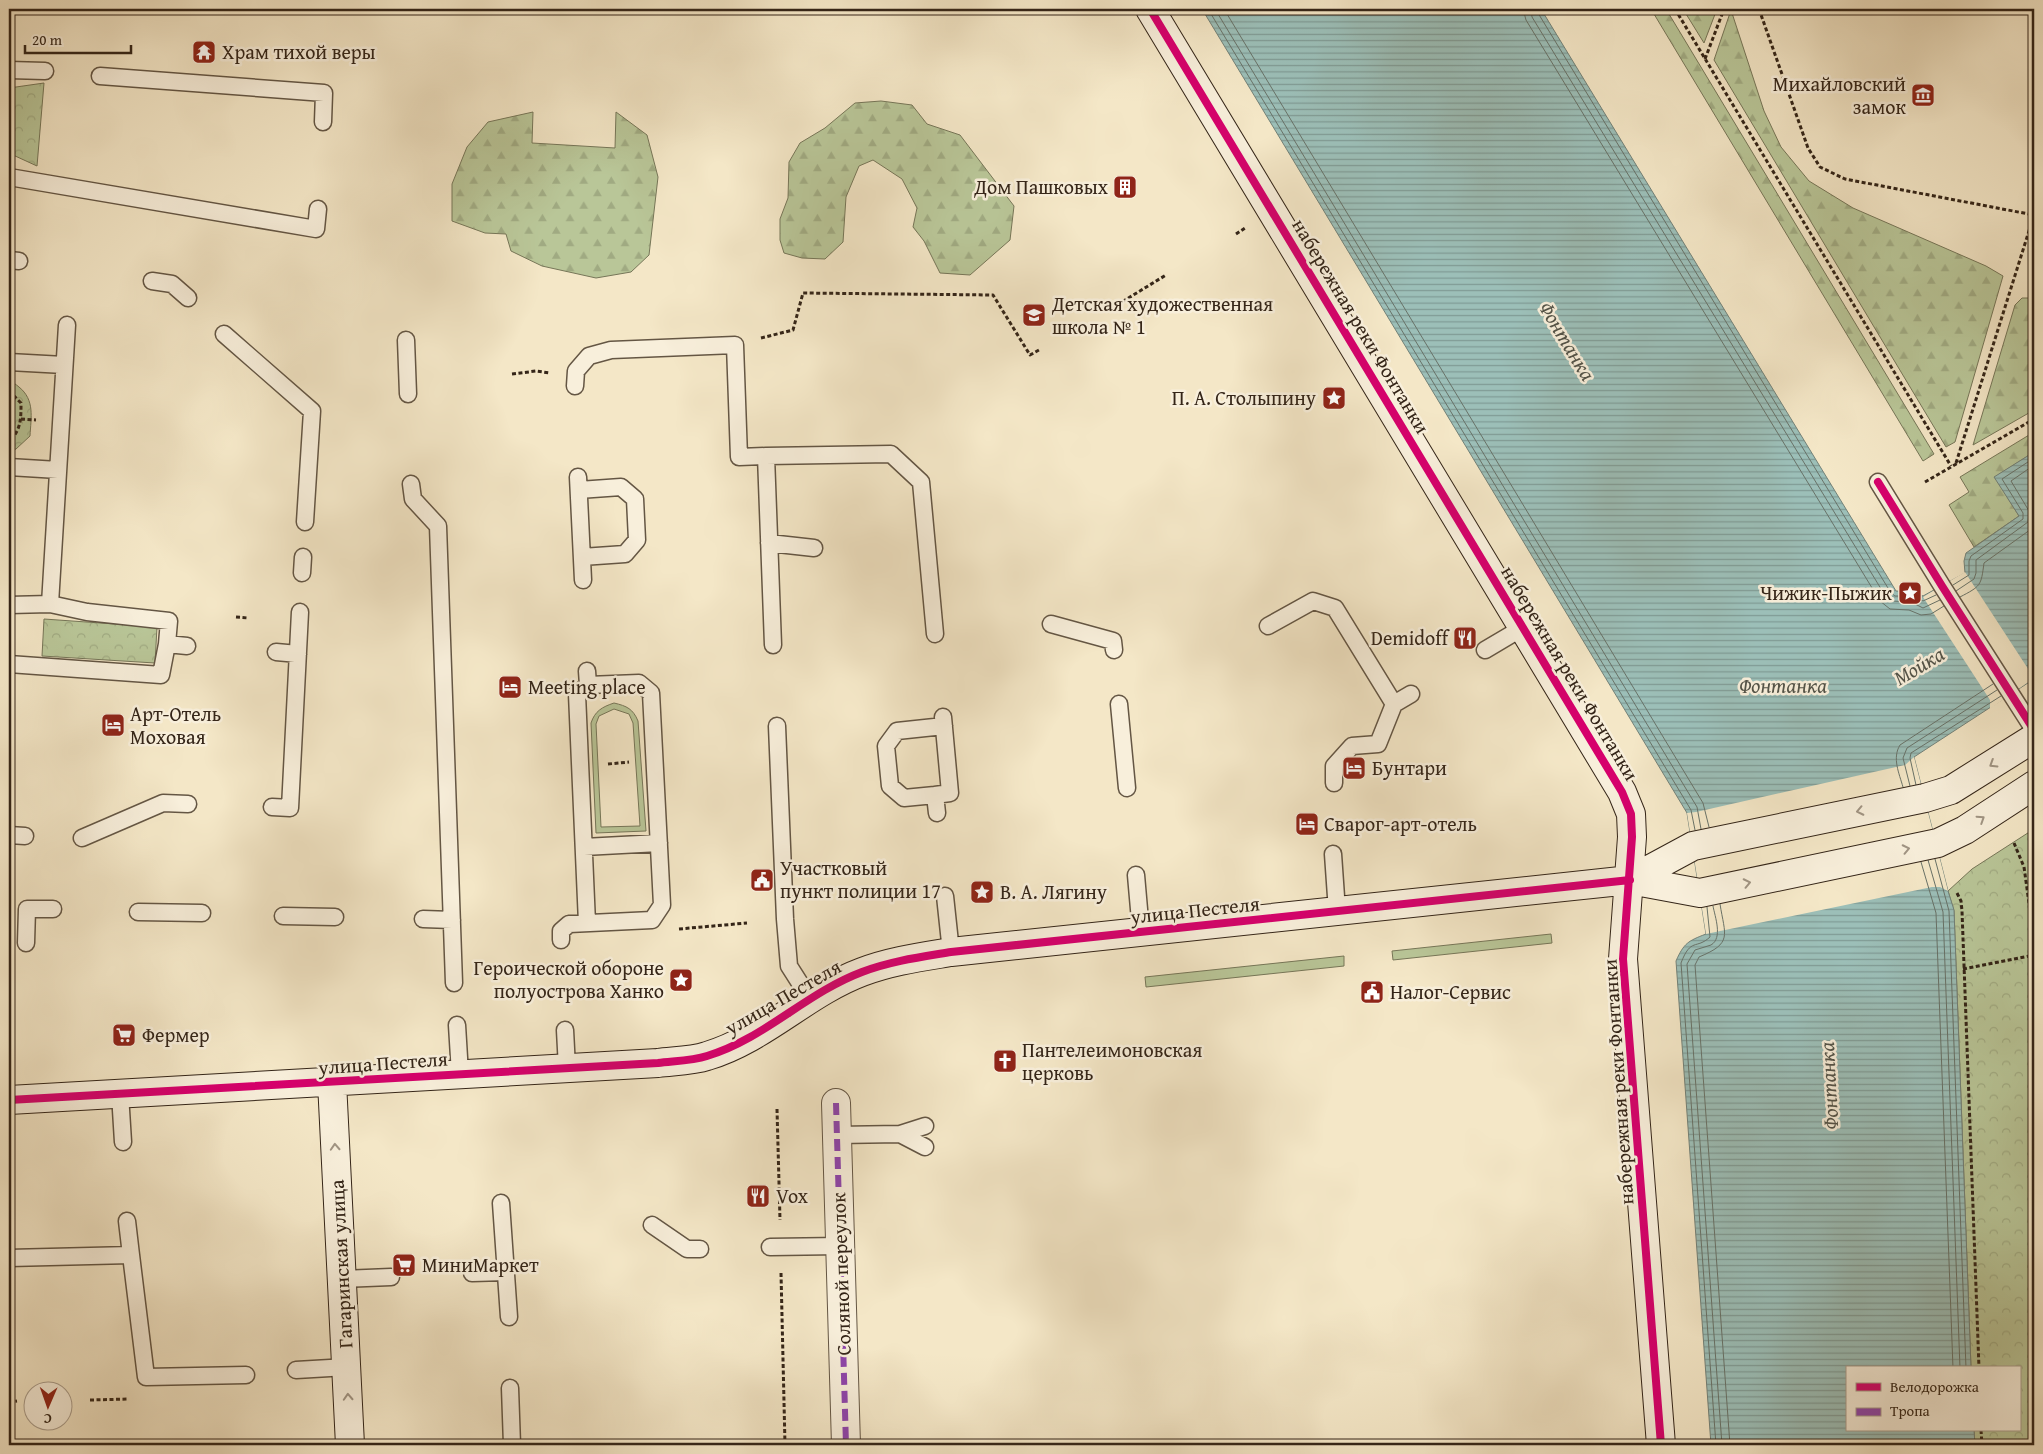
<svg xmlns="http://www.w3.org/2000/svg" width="2043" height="1454" font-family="'Gentium Book Plus',serif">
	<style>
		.grass { fill: #b9c698; stroke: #767658; fill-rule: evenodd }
		.forest { fill: url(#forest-firs); stroke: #767658 }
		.park { fill: url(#park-crowns); stroke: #767658 }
		.water { fill: url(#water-rules); stroke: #728178 }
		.pier { fill: #f4e7c7 }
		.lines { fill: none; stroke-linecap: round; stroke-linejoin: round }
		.shore { stroke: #687268; stroke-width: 1 }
		.lane-casing { stroke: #645644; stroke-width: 19 }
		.street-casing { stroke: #645644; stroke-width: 30 }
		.secondary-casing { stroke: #342518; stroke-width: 30 }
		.path { stroke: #342518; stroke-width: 3; stroke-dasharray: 4 2.5; stroke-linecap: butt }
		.lane { stroke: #f8efdb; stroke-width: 16 }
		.street { stroke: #f8efdb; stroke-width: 28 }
		.secondary { stroke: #f8efdb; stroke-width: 28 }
		.quiet { stroke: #8e44ad; stroke-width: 6; stroke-dasharray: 12 6; stroke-linecap: butt }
		.cycleway-casing { stroke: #f8efdb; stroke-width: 11 }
		.cycleway { stroke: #d6006c; stroke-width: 8 }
		.oneway { stroke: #a09483 }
		.labels { text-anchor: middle; stroke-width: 5; stroke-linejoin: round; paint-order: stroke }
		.poi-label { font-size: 20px; fill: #342518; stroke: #f8efdb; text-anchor: start }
		.street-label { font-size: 20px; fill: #342518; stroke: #f8efdb }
		.water-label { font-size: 21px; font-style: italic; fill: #535348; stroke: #f8efdb }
	</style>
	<defs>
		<pattern id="forest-firs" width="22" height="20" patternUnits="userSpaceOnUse" patternTransform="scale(1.25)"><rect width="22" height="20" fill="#b9c698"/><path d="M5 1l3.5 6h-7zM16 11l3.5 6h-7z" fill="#a0aa82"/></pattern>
		<pattern id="park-crowns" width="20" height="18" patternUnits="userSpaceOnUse" patternTransform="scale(1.25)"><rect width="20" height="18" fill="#b9c698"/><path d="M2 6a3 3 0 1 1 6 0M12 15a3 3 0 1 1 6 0" fill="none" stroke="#a0aa82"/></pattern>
		<pattern id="water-rules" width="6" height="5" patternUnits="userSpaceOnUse" patternTransform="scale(1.25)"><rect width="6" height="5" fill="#9cbfb8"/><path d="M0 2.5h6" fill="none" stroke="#809b95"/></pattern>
	</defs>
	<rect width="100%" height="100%" fill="#f4e7c7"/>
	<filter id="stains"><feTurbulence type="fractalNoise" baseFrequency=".004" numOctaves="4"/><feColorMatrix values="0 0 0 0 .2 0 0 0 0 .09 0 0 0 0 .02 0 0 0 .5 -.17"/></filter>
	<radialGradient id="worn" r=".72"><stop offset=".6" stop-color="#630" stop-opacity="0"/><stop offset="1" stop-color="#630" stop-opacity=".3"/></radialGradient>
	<!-- grass -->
	<path class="grass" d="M 614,703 C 627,706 633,709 638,721 L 646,831 L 596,833 L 591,723 C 595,711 602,707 614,703 ZM 614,709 L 629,714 L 633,723 L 640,826 L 601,827 L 596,724 L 599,716 Z
		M 1551,934 L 1552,943 L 1393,960 L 1392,951 Z
		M 1344,956 L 1344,966 L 1146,987 L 1145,977 Z"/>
	<!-- forest -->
	<path class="forest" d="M 1651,9 L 1666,9 L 1934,454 L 1923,461 Z
		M 1683,9 L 1717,9 L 1704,43 Z
		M 1731,10 L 1764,111 L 1781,147 L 1809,181 L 1853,208 L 1986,266 L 2003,276 L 1955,442 L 1946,447 L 1714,60 Z
		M 881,101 L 912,105 L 927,124 L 960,135 L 1014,206 L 1010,240 L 970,275 L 940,273 L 924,241 L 913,227 L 917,208 L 902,179 L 873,160 L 859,166 L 846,197 L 843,242 L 825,259 L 802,258 L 784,253 L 780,240 L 780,219 L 788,198 L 789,162 L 800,143 L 825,128 L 855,103 Z
		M 533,112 L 532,143 L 615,148 L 616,112 L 647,135 L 658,177 L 649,255 L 631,272 L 596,278 L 542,266 L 511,251 L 506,234 L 485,233 L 452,221 L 452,184 L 467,147 L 488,122 Z
		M 2022,298 L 2030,298 L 2034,301 L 2034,410 L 1973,445 L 2015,305 Z
		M 2034,432 L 2034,452 L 1995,477 L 2019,516 L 1974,547 L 1949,505 L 1969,492 L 1960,477 Z"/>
	<!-- park -->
	<path class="park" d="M 44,83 L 37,166 L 13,155 L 9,148 L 9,88 Z
		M 9,382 C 14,382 15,384 19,387 C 35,400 31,417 30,436 L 16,449 L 9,452 Z
		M 44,619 L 157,627 L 155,663 L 42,656 Z
		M 2034,829 L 2034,1445 L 1975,1445 L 1974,1430 L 2019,1430 L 2019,1368 L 1971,1368 L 1954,911 L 1948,891 L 1972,869 Z"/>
	<!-- water -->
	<path class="water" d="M 1202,9 L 1541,9 L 1896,591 L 1915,592 L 1923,596 L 1965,573 L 1964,561 L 1966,553 L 2019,516 L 1994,477 L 2034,452 L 2034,679 L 1914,757 L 1948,891 L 1954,910 L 1971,1368 L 1847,1368 L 1847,1430 L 1974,1430 L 1975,1445 L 1711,1445 L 1676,961 C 1684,943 1688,941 1706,934 L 1687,813 Z"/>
	<!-- pier -->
	<path class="pier" d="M 1965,572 L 2034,678 L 1990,709 L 1990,700 L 1923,597 Z
		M 1914,757 L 1948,891 L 1940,887 L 1932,887 L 1706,934 L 1687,813 L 1696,812 L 1905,765 Z"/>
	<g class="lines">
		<!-- shore -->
		<path class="shore" d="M 1208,9 L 1691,810 L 1695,830
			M 1215,9 L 1697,807 L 1701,829
			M 1224,9 L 1703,803 L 1709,827
			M 1523,9 L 1526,20 L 1880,601 L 1890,609 L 1909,610 L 1921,615 L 1931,614 L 1944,606
			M 1531,9 L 1532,17 L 1886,597 L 1892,601 L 1911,602 L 1923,608 L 1940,600
			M 1537,9 L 1538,13 L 1891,593 L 1895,596 L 1913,596 L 1923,601 L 1936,595
			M 1953,585 L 1969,575 L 1969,561 L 1971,556 L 2023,519 L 2023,513 L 2002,479 L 2034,458
			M 1956,591 L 1974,579 L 1976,573 L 1976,560 L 2028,522 L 2029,511 L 2011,481 L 2034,465
			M 1960,597 C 1981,586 1981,586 1984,563 L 2034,527
			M 1916,785 L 1910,758 L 1911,753 L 2001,696
			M 1910,786 L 1903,758 L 1907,748 L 1997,690
			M 1903,787 C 1899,773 1892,758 1900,745 L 1993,684
			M 1935,859 L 1949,911 L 1966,1368
			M 1928,860 L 1943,912 L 1960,1368
			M 1921,862 L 1936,913 L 1953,1368
			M 1720,904 C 1725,936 1733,943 1699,957 L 1695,965 L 1730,1445
			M 1713,906 C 1715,917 1723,938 1711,945 C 1706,947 1700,948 1695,950 L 1687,964 L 1722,1445
			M 1707,907 L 1710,937 C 1696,950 1691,937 1681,963 L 1716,1445"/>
		<!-- lane casing -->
		<g class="lane-casing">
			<path id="lane" d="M 9,70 L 45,71
				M 100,76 L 324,93 L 323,122
				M 9,177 L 316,229 L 318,209
				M 9,260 L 19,261
				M 152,281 L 172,284 L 188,298
				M 224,334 L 312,411 L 305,522
				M 406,340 L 408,394
				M 9,362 L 64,365
				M 575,386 L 576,371 L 589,356 L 611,350 L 735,345 L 739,457 L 766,456
				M 9,467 L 58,470
				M 578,477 L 583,580
				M 1878,482 L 1942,586 L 2034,730
				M 411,484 L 413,499 L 438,526 L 454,983
				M 579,490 L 621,487 L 635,499 L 637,540 L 625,554 L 582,557
				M 769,543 L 814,548
				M 302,573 L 303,557
				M 50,604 L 87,612 L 169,621 L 167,644
				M 9,605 L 50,604 L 67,325
				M 1051,624 L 1113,641 L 1114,650
				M 1268,626 L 1313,601 L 1335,608 L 1394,704
				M 773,645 L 766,456 L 891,454 L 921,482 L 935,634
				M 1485,650 L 1524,627
				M 276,652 L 298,654
				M 9,664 L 161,675 L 167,644 L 187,646
				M 1119,704 L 1127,788
				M 777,726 L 785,919 L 789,966 L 810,999
				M 1334,783 L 1334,766 L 1352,746 L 1378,744 L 1394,704 L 1411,694
				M 935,795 L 904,798 L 890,786 L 886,746 L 897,731 L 944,726
				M 272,807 L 290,808 L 300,612
				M 937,813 L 935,795 L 950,793 L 943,717
				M 9,835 L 25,836
				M 82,838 L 163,803 L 188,804
				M 584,847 L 659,843
				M 1333,854 L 1337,911
				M 1136,875 L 1141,932
				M 945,896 L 951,952
				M 138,912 L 202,913
				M 283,916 L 335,917
				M 423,919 L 452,920
				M 587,923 L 577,694 L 588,685 L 587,671
				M 561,940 L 561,931 L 569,924 L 652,920 L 662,905 L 651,693 L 639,683 L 588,685
				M 26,943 L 27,909 L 53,909
				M 457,1025 L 460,1074
				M 565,1030 L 567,1068
				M 120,1094 L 123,1142
				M 925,1126 L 900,1134 L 925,1147
				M 837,1135 L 900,1134
				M 501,1203 L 509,1317
				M 127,1221 L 131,1255
				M 652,1225 L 687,1249 L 700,1249
				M 770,1247 L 840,1246
				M 9,1258 L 131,1255 L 146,1377 L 246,1375
				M 472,1273 L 506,1272
				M 342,1279 L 391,1277
				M 296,1370 L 347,1367
				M 510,1388 L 512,1445"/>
		</g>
		<!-- street casing -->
		<g class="street-casing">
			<path id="street" d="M 836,1103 L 846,1445"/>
		</g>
		<!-- secondary casing -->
		<g class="secondary-casing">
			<path id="secondary" d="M 1150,9 L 1622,792 L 1631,814 L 1632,837 L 1623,959 L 1661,1445
				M 1630,880 L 1693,846 L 1925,798 L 1951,790 L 2034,738
				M 332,1082 L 350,1445
				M 9,1100 L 658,1063 C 673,1061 692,1061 707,1056 C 764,1039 806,993 862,972 C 891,961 921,957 951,952 L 1630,880 L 1700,893 L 1938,843 L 1965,830 L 2034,785"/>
		</g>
		<!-- path -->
		<path class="path" d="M 1675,9 L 1951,466
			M 1759,9 L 1808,148 L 1820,167 L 1845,179 L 2034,215
			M 1705,59 L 1724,9
			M 1236,234 L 1245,228
			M 1117,305 L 1166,275
			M 761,338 L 793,330 L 803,293 L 993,295 L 1030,355 L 1039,350
			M 512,374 L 536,371 L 550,373
			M 9,391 L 21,403 C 21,419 21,428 11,440
			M 21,419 L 36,420
			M 1956,463 L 2034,215
			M 1925,482 L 2034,419
			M 236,617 L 248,618
			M 608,764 L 629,762
			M 2014,843 L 2024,867 L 2034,939
			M 1957,893 L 1961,901 L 1962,911 L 1979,1368
			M 679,929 L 747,923
			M 1963,969 L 2034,955
			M 777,1109 L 780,1220
			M 781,1273 L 785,1445
			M 90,1400 L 129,1399
			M 9,1402 L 17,1401
			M 1981,1430 L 1982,1445"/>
		<!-- lane -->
		<use href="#lane" class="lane"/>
		<!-- street -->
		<use href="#street" class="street"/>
		<!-- secondary -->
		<use href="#secondary" class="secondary"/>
		<!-- quiet -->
		<path class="quiet" d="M 836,1103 L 846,1445"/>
		<!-- cycleway casing -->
		<g class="cycleway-casing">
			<path id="cycleway" d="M 1150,9 L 1622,792 L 1631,814 L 1632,837 L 1623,959 L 1661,1445
				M 1878,482 L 1942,586 L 2034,730
				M 9,1100 L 658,1063 C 673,1061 692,1061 707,1056 C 764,1039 806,993 862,972 C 891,961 921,957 951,952 L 1630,880"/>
		</g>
		<!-- cycleway -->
		<use href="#cycleway" class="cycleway"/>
	</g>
	<!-- one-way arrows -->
	<defs><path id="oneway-chevron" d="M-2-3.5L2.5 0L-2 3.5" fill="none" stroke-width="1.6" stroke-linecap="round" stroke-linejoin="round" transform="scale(1.25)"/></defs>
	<g class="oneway">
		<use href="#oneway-chevron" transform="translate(1993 764) rotate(148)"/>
		<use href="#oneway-chevron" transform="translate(1860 811) rotate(168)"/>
		<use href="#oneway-chevron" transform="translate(1981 819) rotate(-33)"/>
		<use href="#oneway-chevron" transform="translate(1906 849) rotate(-12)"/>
		<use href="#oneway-chevron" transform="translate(1747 883) rotate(-12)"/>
		<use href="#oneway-chevron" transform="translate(335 1147) rotate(-93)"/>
		<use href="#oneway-chevron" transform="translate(348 1397) rotate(-93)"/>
	</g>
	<!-- icons -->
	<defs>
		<g id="temple-square" transform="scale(1.25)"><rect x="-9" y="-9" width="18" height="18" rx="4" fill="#8f2418" stroke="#f8efdb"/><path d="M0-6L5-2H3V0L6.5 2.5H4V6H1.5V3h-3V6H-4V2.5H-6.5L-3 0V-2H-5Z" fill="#fff"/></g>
		<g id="museum-square" transform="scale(1.25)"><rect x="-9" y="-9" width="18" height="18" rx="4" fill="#8f2418" stroke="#f8efdb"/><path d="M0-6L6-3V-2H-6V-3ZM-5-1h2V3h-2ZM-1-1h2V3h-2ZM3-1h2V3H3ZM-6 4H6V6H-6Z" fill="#fff"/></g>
		<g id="building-square" transform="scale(1.25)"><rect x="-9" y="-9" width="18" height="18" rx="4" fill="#8f2418" stroke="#f8efdb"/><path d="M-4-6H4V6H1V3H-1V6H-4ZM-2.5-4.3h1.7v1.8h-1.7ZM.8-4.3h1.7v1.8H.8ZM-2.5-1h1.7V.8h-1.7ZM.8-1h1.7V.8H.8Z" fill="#fff"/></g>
		<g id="school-square" transform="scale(1.25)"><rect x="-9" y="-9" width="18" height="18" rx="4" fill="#8f2418" stroke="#f8efdb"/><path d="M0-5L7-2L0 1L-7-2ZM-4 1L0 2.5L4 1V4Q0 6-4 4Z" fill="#fff"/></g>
		<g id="sight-square" transform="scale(1.25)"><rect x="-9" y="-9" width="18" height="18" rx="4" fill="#8f2418" stroke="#f8efdb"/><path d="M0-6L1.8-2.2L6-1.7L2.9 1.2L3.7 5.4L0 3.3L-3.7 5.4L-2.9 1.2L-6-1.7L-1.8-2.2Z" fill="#fff"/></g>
		<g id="restaurant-square" transform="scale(1.25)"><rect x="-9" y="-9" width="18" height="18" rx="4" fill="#8f2418" stroke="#f8efdb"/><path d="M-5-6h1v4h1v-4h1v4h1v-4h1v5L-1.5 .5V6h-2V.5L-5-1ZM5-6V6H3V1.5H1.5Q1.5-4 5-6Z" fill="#fff"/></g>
		<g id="hotel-square" transform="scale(1.25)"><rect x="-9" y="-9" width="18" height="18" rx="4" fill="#8f2418" stroke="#f8efdb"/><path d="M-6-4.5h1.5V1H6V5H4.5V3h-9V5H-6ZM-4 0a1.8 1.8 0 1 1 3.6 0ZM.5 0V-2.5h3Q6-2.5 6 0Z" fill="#fff"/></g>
		<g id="civic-square" transform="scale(1.25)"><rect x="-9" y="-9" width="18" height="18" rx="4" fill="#8f2418" stroke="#f8efdb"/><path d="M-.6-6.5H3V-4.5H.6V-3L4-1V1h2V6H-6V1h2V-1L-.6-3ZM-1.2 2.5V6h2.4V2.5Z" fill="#fff"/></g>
		<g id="supermarket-square" transform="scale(1.25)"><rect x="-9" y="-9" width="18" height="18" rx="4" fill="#8f2418" stroke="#f8efdb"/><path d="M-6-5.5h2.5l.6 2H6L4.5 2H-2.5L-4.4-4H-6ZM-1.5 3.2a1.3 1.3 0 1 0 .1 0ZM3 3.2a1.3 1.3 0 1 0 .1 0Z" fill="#fff"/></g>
		<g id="church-square" transform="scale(1.25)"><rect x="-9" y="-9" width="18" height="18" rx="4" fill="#8f2418" stroke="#f8efdb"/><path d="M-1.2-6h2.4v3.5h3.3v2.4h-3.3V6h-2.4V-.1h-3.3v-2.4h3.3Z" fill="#fff"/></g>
	</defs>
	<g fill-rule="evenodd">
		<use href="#temple-square" x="204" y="52"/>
		<use href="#museum-square" x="1923" y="95"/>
		<use href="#building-square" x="1125" y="187"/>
		<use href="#school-square" x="1034" y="315"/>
		<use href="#sight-square" x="1334" y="398"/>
		<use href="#sight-square" x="1910" y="593"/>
		<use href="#restaurant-square" x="1465" y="638"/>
		<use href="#hotel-square" x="510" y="687"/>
		<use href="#hotel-square" x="113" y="725"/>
		<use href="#hotel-square" x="1354" y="768"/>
		<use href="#hotel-square" x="1307" y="824"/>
		<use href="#civic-square" x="762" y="880"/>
		<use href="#sight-square" x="982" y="892"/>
		<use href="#sight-square" x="681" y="980"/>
		<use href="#civic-square" x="1372" y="992"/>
		<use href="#supermarket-square" x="124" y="1035"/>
		<use href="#church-square" x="1005" y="1061"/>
		<use href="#restaurant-square" x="758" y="1196"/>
		<use href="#supermarket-square" x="404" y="1265"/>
	</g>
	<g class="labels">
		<!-- poi labels -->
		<g class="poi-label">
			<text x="222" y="59">Храм тихой веры</text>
			<text x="1906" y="91" text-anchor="end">Михайловский<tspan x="1906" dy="23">замок</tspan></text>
			<text x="1108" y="194" text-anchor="end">Дом Пашковых</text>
			<text x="1052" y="311">Детская художественная<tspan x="1052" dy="23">школа № 1</tspan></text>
			<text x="1316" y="405" text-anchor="end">П. А. Столыпину</text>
			<text x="1892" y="600" text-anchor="end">Чижик-Пыжик</text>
			<text x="1448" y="645" text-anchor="end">Demidoff</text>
			<text x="528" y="694">Meeting place</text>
			<text x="130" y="721">Арт-Отель<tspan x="130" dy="23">Моховая</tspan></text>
			<text x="1372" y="775">Бунтари</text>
			<text x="1324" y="831">Сварог-арт-отель</text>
			<text x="780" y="875">Участковый<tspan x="780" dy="23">пункт полиции 17</tspan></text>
			<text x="1000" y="899">В. А. Лягину</text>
			<text x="664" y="975" text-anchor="end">Героической обороне<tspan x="664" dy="23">полуострова Ханко</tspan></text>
			<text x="1390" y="999">Налог-Сервис</text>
			<text x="142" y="1042">Фермер</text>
			<text x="1022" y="1057">Пантелеимоновская<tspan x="1022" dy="23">церковь</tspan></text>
			<text x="776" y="1203">Vox</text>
			<text x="422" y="1272">МиниМаркет</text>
		</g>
		<!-- street labels -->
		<g class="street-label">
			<text transform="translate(1361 326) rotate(59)" y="7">набережная реки Фонтанки</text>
			<text transform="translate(1570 673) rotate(59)" y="7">набережная реки Фонтанки</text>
			<text transform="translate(1195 910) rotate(-6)" y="7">улица Пестеля</text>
			<text transform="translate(783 997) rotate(-30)" y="7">улица Пестеля</text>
			<text transform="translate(383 1063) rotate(-4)" y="7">улица Пестеля</text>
			<text transform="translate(1618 1082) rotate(-94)" y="7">набережная реки Фонтанки</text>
			<text transform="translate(341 1264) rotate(-93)" y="7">Гагаринская улица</text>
			<text transform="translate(841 1274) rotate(-92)" y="7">Соляной переулок</text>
		</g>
		<!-- water labels -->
		<g class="water-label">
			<text transform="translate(1567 341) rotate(59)" y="7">Фонтанка</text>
			<text transform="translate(1919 666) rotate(-31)" y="7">Мойка</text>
			<text x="1783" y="693">Фонтанка</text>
			<text transform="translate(1829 1086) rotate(-93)" y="7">Фонтанка</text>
		</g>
	</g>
	<!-- margin -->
	<rect width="2043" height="1454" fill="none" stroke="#f4e7c7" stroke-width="30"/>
	<rect x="10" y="10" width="2023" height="1434" fill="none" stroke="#342518" stroke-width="2.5"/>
	<rect x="15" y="15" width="2013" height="1424" fill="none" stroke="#342518"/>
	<!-- legend -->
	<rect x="1846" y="1366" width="175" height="65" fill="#f8efdb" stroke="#aa9e8d"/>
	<rect x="1856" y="1383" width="25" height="8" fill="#d6006c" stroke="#aa9e8d"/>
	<text x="1890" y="1392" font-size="15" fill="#342518">Велодорожка</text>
	<rect x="1856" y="1408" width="25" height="8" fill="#8e44ad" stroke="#aa9e8d"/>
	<text x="1890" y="1416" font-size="15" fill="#342518">Тропа</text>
	<!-- north arrow -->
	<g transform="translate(48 1406) rotate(182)"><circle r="24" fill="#f8efdb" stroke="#aa9e8d"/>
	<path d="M0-4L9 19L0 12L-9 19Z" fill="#8f2418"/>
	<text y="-8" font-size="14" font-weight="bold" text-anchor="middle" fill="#342518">С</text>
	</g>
	<!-- scale -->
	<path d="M25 45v8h106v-8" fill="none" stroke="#342518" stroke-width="2.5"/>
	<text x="32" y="45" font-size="15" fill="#342518" stroke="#f8efdb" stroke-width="4" paint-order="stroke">20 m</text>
	<rect width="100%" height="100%" filter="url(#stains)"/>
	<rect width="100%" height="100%" fill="url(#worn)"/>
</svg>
